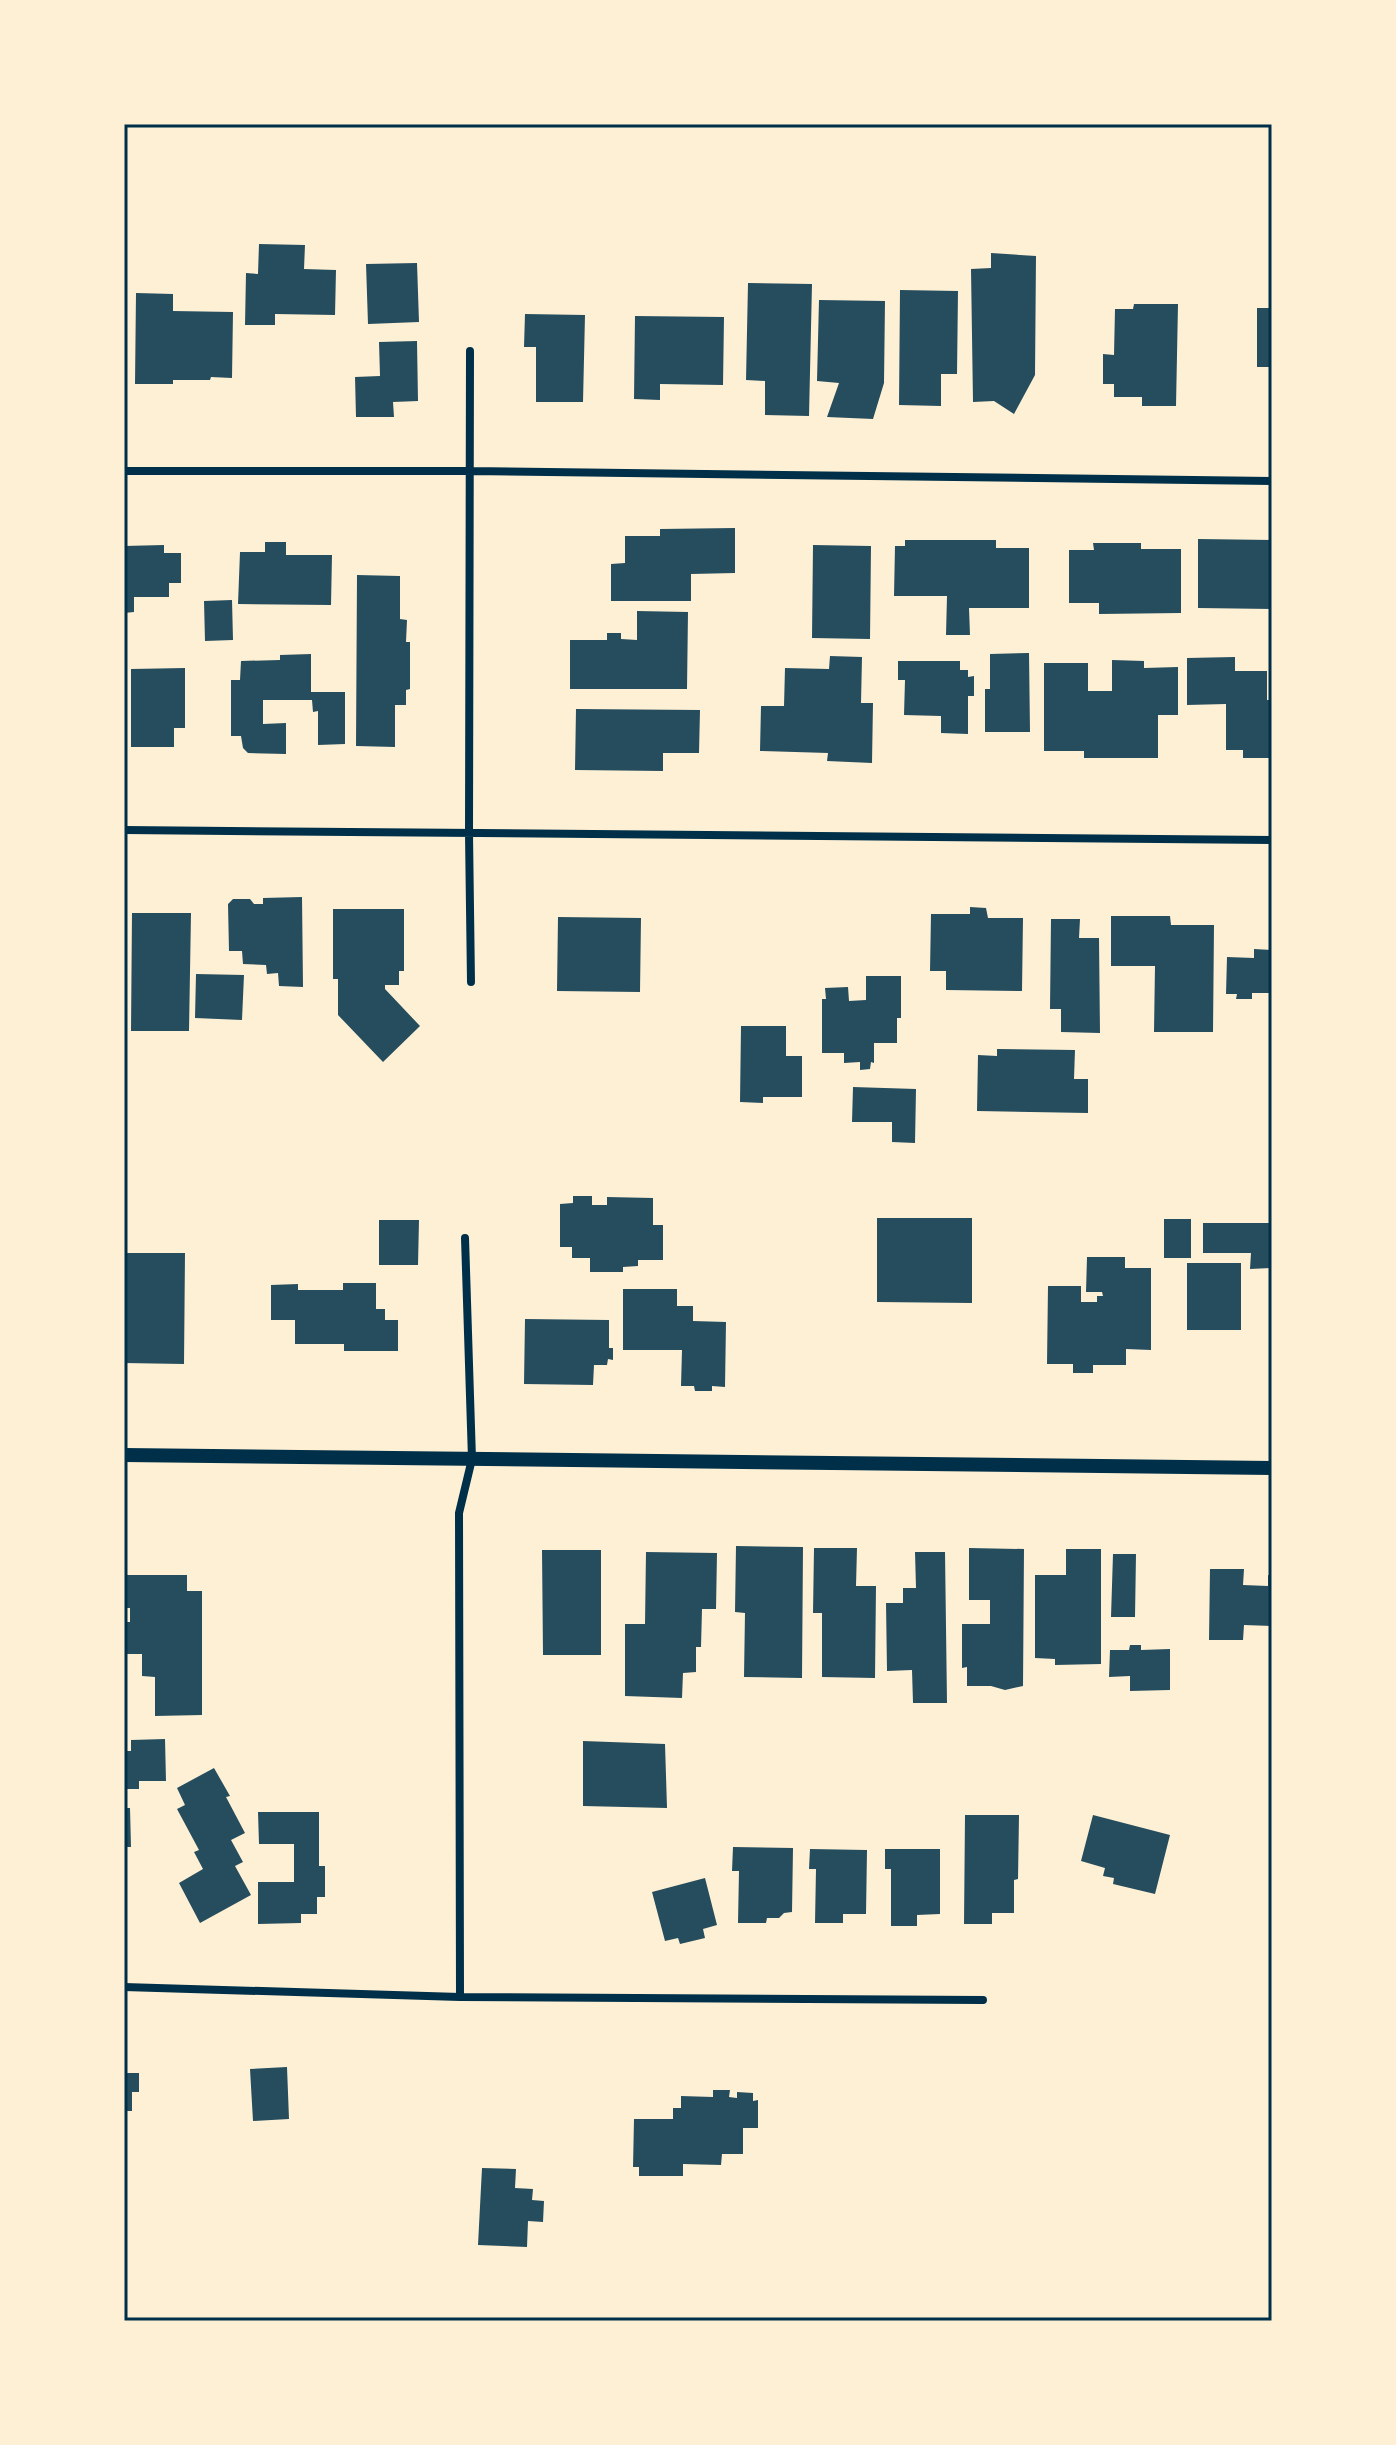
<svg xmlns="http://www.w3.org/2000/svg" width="1396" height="2445" font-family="Rubik,sans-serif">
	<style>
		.building { fill: #264d5e }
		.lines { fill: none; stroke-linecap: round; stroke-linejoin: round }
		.minor { stroke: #003049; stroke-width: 8 }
		.tertiary { stroke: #003049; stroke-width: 14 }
		.neatline { fill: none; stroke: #003049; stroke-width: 3 }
	</style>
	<rect width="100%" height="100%" fill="#fdf0d5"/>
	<!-- building -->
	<path class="building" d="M 259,244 L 305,245 L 304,269 L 336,270 L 335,315 L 275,314 L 275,325 L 245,325 L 246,273 L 258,274 Z
		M 991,253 L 1036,256 L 1035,375 L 1014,414 L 994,401 L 973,402 L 971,269 L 991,268 Z
		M 417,263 L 419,322 L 368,324 L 366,264 Z
		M 748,283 L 812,284 L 809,416 L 765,415 L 765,381 L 746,380 Z
		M 900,290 L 958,291 L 957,374 L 941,374 L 941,406 L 899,405 Z
		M 136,293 L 173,294 L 173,311 L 233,312 L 232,378 L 211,377 L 210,380 L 173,380 L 173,384 L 135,384 Z
		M 819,300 L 885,301 L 884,383 L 873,419 L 827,417 L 839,383 L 817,381 Z
		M 1134,304 L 1178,304 L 1176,406 L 1142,406 L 1142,397 L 1114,397 L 1114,384 L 1103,384 L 1103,354 L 1114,355 L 1115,309 L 1133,309 Z
		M 1257,308 L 1272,308 L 1272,367 L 1257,367 Z
		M 525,314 L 585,315 L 583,402 L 536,402 L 536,347 L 524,347 Z
		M 635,316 L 724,317 L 723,385 L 660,384 L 660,400 L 634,399 Z
		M 417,341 L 418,401 L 393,402 L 394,417 L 356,417 L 355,377 L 380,376 L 379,342 Z
		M 735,528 L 735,573 L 691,574 L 691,601 L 611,601 L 611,564 L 625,563 L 625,536 L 660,536 L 660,529 Z
		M 1198,539 L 1272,540 L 1272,609 L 1198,608 Z
		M 905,540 L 996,540 L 996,548 L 1029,548 L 1029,608 L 969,608 L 970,635 L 946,635 L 947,596 L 894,596 L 895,546 L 905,546 Z
		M 265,542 L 286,542 L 286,555 L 332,555 L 331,605 L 238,604 L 240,552 L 265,552 Z
		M 1093,543 L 1141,543 L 1141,549 L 1181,549 L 1181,613 L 1099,614 L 1099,603 L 1069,603 L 1069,550 L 1094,550 Z
		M 164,545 L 164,553 L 181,553 L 181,583 L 169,583 L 169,597 L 134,597 L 134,612 L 124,613 L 124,546 Z
		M 813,545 L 871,546 L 870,639 L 812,638 Z
		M 357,575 L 400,576 L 400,619 L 407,620 L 406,642 L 410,642 L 410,689 L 406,690 L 406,705 L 395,705 L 395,747 L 356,746 Z
		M 232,600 L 233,640 L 205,641 L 204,601 Z
		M 637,611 L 688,612 L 687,689 L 570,689 L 570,640 L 607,640 L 607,633 L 621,633 L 621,639 L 637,640 Z
		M 1029,653 L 1030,732 L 985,732 L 985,689 L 990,689 L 990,654 Z
		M 311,654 L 311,692 L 345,692 L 345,744 L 318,745 L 318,711 L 313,712 L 312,700 L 263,700 L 263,724 L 286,723 L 286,754 L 248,753 L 243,748 L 241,736 L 231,736 L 231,680 L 240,680 L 241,661 L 280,660 L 280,655 Z
		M 830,656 L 862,657 L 861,703 L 873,703 L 872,763 L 827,761 L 828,753 L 760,751 L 761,706 L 784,706 L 785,668 L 829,669 Z
		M 1235,657 L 1235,671 L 1267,671 L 1267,700 L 1272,700 L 1272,758 L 1243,758 L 1243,750 L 1226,750 L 1226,704 L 1187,705 L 1187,658 Z
		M 1112,660 L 1144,661 L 1144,668 L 1178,667 L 1178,715 L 1158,715 L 1158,758 L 1084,758 L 1084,751 L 1044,751 L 1044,663 L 1088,663 L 1088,691 L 1112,691 Z
		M 898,661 L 960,661 L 960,670 L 968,670 L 968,677 L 974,676 L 974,696 L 968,696 L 968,734 L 941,733 L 941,716 L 904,715 L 905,680 L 898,680 Z
		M 185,668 L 185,728 L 174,728 L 174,747 L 131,747 L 131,669 Z
		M 576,709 L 700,710 L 699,753 L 663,753 L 663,771 L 575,770 Z
		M 302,897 L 303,987 L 279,986 L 278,973 L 267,974 L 266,965 L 243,964 L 242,951 L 229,951 L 228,904 L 233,899 L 250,899 L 254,904 L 263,904 L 263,898 Z
		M 970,907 L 986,908 L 988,918 L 1023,918 L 1022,991 L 946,990 L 946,971 L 930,971 L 931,914 L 970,914 Z
		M 333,909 L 404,909 L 404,971 L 399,971 L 399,985 L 385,985 L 385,989 L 420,1026 L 383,1062 L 338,1015 L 338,979 L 333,979 Z
		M 132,913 L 191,913 L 189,1031 L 131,1031 Z
		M 1111,916 L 1170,916 L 1171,925 L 1214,925 L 1213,1032 L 1154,1032 L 1155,966 L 1111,966 Z
		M 558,917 L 641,918 L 640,992 L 557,991 Z
		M 1051,919 L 1080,919 L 1079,938 L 1099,938 L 1100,1033 L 1061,1032 L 1061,1009 L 1050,1009 Z
		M 1254,949 L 1272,950 L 1272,993 L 1252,993 L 1252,999 L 1236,999 L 1237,994 L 1226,994 L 1227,957 L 1254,958 Z
		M 196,974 L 244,975 L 242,1020 L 195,1018 Z
		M 866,976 L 901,976 L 901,1018 L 897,1018 L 897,1043 L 874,1043 L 874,1063 L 871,1062 L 870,1069 L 860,1070 L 860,1062 L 844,1063 L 844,1053 L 822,1053 L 822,999 L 826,999 L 825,988 L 848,987 L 849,1001 L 866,1000 Z
		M 741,1026 L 786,1026 L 786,1056 L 802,1056 L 802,1097 L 763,1097 L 763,1103 L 740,1102 Z
		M 997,1049 L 1075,1050 L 1074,1079 L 1088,1079 L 1088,1113 L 977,1111 L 978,1055 L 997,1056 Z
		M 853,1087 L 916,1089 L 915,1143 L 892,1142 L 892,1122 L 852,1122 Z
		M 573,1196 L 592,1196 L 592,1205 L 607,1205 L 607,1197 L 653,1198 L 653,1225 L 663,1225 L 663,1260 L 638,1260 L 638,1266 L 623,1267 L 623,1272 L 590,1272 L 590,1258 L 572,1258 L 572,1247 L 560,1247 L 560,1204 L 573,1203 Z
		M 877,1218 L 972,1218 L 972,1303 L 877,1302 Z
		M 1164,1219 L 1191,1219 L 1191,1258 L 1164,1258 Z
		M 379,1220 L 419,1220 L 418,1265 L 379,1265 Z
		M 1203,1223 L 1271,1223 L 1271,1268 L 1250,1269 L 1251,1253 L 1203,1253 Z
		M 124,1253 L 185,1253 L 184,1364 L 124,1363 Z
		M 1087,1257 L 1125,1257 L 1125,1268 L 1151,1268 L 1151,1350 L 1126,1349 L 1126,1365 L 1093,1365 L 1093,1373 L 1073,1373 L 1073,1364 L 1047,1364 L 1048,1286 L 1081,1286 L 1081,1302 L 1097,1302 L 1097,1296 L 1103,1296 L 1102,1292 L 1086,1292 Z
		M 1187,1263 L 1241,1263 L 1241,1330 L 1187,1330 Z
		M 343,1283 L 376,1283 L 376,1309 L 385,1309 L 385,1320 L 398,1320 L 398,1351 L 344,1351 L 344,1344 L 295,1344 L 295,1320 L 271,1320 L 271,1285 L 298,1284 L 298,1290 L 343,1290 Z
		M 623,1289 L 677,1289 L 677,1306 L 693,1306 L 693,1321 L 726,1322 L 725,1387 L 712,1386 L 712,1391 L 695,1391 L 694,1386 L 681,1386 L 682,1350 L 623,1350 Z
		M 525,1319 L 609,1320 L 609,1348 L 613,1348 L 613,1360 L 608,1359 L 607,1365 L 594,1365 L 593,1385 L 524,1384 Z
		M 736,1546 L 803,1547 L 802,1678 L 744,1677 L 745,1613 L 735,1612 Z
		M 814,1548 L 857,1548 L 856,1586 L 876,1586 L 875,1678 L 822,1677 L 822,1613 L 813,1613 Z
		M 969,1548 L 1024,1549 L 1023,1686 L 1005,1690 L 991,1686 L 967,1686 L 967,1667 L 962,1668 L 962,1624 L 990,1624 L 990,1600 L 969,1600 Z
		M 1066,1549 L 1101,1549 L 1101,1664 L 1055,1665 L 1055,1659 L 1035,1658 L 1035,1575 L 1066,1575 Z
		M 542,1550 L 601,1550 L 601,1655 L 543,1655 Z
		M 646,1552 L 717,1553 L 716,1609 L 702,1609 L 701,1647 L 696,1647 L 696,1672 L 683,1673 L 682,1698 L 625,1696 L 625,1624 L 645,1624 Z
		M 915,1552 L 945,1552 L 947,1703 L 913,1703 L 912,1670 L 887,1671 L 886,1603 L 903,1603 L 903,1588 L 916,1588 Z
		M 1113,1554 L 1136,1554 L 1135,1617 L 1111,1617 Z
		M 1210,1569 L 1244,1569 L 1243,1585 L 1268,1586 L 1268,1575 L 1272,1576 L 1272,1626 L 1244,1625 L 1243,1640 L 1209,1640 Z
		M 124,1575 L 187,1575 L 187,1591 L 202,1591 L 202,1715 L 155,1716 L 155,1677 L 142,1676 L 142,1654 L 124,1654 L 124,1622 L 130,1622 L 130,1608 L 124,1608 Z
		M 1130,1645 L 1141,1645 L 1141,1650 L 1170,1649 L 1170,1690 L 1130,1691 L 1130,1676 L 1109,1677 L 1110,1650 L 1129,1650 Z
		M 165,1739 L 166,1781 L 139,1781 L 139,1789 L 124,1789 L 124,1751 L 131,1751 L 131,1740 Z
		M 583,1741 L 665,1744 L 667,1808 L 583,1806 Z
		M 214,1768 L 230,1796 L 226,1797 L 245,1833 L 231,1840 L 243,1862 L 235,1866 L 251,1895 L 200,1923 L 179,1883 L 203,1869 L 194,1852 L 199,1850 L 177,1809 L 185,1805 L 177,1788 Z
		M 124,1808 L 130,1808 L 131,1847 L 124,1847 Z
		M 258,1812 L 319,1812 L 319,1866 L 325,1866 L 325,1897 L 317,1897 L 317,1914 L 301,1914 L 301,1923 L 258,1924 L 258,1882 L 294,1882 L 294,1844 L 259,1844 Z
		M 965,1815 L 1019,1815 L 1018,1879 L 1014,1880 L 1014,1913 L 992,1913 L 992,1924 L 964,1924 Z
		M 1093,1815 L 1170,1835 L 1155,1894 L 1113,1884 L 1114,1878 L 1103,1876 L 1105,1868 L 1081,1861 Z
		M 733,1847 L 793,1848 L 792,1912 L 784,1913 L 779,1918 L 767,1918 L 766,1923 L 738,1923 L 739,1871 L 732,1871 Z
		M 810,1849 L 867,1850 L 866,1914 L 843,1914 L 843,1923 L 815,1923 L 816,1869 L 809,1869 Z
		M 885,1849 L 940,1849 L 940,1914 L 917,1915 L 917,1926 L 891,1926 L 891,1869 L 885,1869 Z
		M 705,1878 L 717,1925 L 703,1929 L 705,1938 L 680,1944 L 678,1938 L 665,1941 L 652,1892 Z
		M 287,2067 L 289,2119 L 253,2121 L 250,2069 Z
		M 124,2073 L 139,2073 L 139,2092 L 132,2092 L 132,2111 L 124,2111 Z
		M 713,2090 L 730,2090 L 729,2097 L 737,2098 L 737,2092 L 753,2093 L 753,2101 L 758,2100 L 758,2128 L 743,2128 L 743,2154 L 722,2154 L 721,2165 L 683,2164 L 683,2176 L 639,2176 L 639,2167 L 633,2167 L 634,2119 L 673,2119 L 673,2108 L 681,2108 L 681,2096 L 713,2097 Z
		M 482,2168 L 516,2169 L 515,2188 L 533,2189 L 532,2200 L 544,2201 L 543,2222 L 528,2221 L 527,2247 L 478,2245 Z"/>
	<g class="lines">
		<!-- minor -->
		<path class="minor" d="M 470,351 L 469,834 L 471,982
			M 124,471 L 471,471 L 1272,481
			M 124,830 L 1272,840
			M 124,1987 L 460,1997 L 983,2000
			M 460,1997 L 459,1513 L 472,1459 L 465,1238"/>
		<!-- tertiary -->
		<path class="tertiary" d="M 124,1455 L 1272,1468"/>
	</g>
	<!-- border -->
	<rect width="1396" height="2445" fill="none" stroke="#fdf0d5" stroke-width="252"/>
	<rect x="126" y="126" width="1144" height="2193" class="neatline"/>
</svg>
